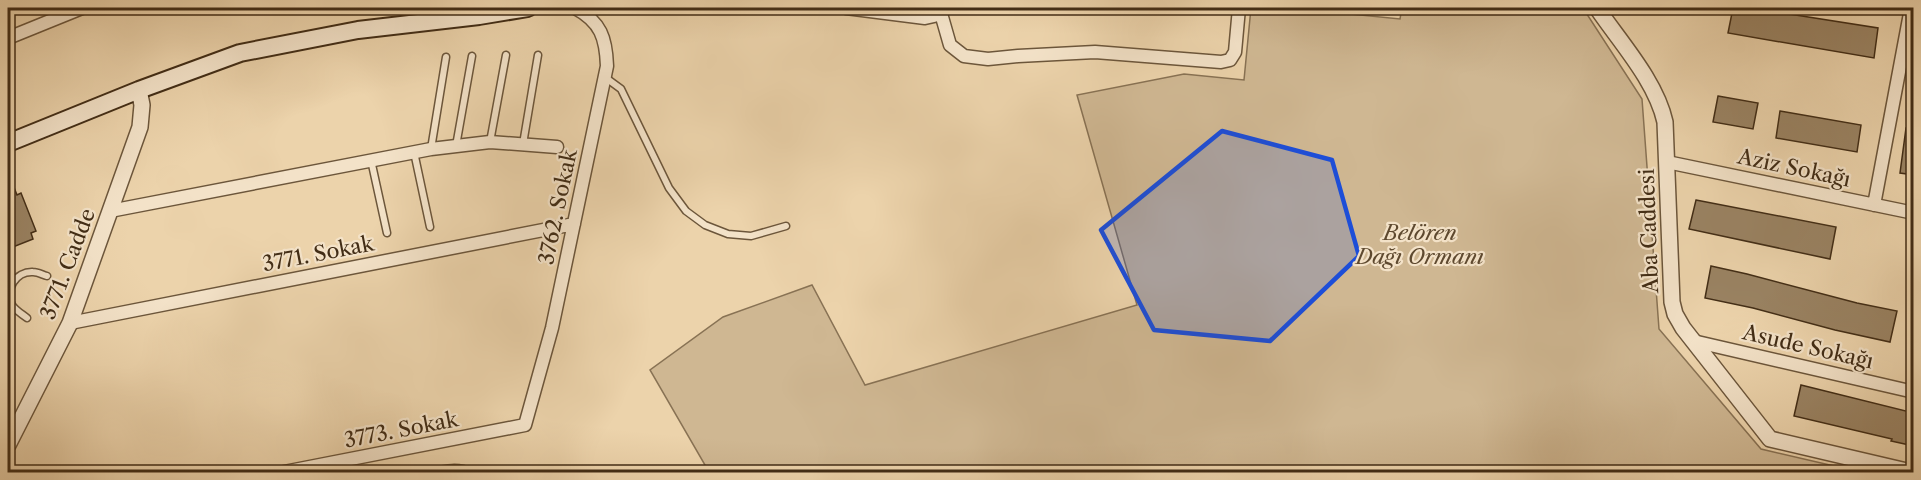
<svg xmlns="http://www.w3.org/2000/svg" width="1921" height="480" font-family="'Libre Caslon Text',serif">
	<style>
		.green { fill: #cfb792; stroke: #887254; stroke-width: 1.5 }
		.building { fill: #9a8363; stroke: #422d16; stroke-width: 1.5 }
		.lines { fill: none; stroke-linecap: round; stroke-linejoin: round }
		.service-casing { stroke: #6c563b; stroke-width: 9 }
		.minor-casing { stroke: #6c563b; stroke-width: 15 }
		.tertiary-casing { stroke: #6c563b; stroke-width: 18 }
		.secondary-casing { stroke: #422d16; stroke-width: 20 }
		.service { stroke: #f3e2c8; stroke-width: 6 }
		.minor { stroke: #f3e2c8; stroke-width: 12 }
		.tertiary { stroke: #f3e2c8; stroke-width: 15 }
		.secondary { stroke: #f3e2c8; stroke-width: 16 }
		.marked { fill: #1d4ed8; fill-opacity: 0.2; stroke: #1d4ed8; stroke-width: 4.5; stroke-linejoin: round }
		.labels { text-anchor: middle; stroke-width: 4.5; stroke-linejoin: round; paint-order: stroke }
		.street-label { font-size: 21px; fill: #422d16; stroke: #f3e2c8 }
		.park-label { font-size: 21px; font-style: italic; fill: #5e492f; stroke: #f3e2c8 }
	</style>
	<rect width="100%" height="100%" fill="#ecd3ab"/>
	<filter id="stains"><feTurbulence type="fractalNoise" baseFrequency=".00333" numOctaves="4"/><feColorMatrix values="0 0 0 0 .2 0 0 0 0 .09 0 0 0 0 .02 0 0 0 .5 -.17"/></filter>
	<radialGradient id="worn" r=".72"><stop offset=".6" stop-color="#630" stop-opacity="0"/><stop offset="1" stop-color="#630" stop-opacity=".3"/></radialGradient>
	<!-- green -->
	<path class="green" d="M 1251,8 L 1290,8 L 1400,19 L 1402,8 L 1583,8 L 1642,99 L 1659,329 L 1761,449 L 1860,472 L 709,472 L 650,370 L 723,317 L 812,285 L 865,385 L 1137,305 L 1077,95 L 1184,74 L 1244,80 Z"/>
	<!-- building -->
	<path class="building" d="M 1733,8 L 1751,8 L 1878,28 L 1874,58 L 1728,33 Z
		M 1718,96 L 1758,103 L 1753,129 L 1713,122 Z
		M 1780,111 L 1861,125 L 1857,152 L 1776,138 Z
		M 1906,128 L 1914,129 L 1914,175 L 1900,173 Z
		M 8,172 L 17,195 L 21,193 L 36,231 L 31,233 L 33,239 L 8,249 Z
		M 1696,200 L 1836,227 L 1830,259 L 1689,229 Z
		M 1711,266 L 1747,274 L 1857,303 L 1897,311 L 1890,342 L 1835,330 L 1753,308 L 1705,298 Z
		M 1801,385 L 1914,413 L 1914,446 L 1891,441 L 1892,439 L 1794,416 Z"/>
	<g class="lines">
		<!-- service casing -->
		<g class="service-casing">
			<path id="service" d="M 606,78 L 621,89 L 669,188 L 686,211 L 705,225 L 728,234 L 751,236 L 786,226
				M 490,142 L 506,55
				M 523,144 L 538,55
				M 456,146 L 472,56
				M 431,149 L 446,57
				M 414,152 L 430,227
				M 371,160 L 387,233
				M 27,318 C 22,314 15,310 12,305 C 4,290 16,271 33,272 C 38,272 43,275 47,276
				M 429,472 C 443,469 458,465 471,472"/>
		</g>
		<!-- minor casing -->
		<g class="minor-casing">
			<path id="minor" d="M 846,8 L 925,18 L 934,16 L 942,8
				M 940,10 L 950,45 L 964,56 L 988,59 L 1018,56 L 1095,52 L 1221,62 L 1230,60 L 1235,52 L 1239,8
				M 8,38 L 82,8
				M 1667,162 L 1914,213
				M 1874,205 L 1911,8
				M 110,211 L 431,149 L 490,142 L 557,147
				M 70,323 L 574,224
				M 1693,341 L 1914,392
				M 284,472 L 525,425 L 552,328 L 607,66 C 606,38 601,22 575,8"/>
		</g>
		<!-- tertiary casing -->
		<g class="tertiary-casing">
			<path id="tertiary" d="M 1597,8 C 1620,42 1656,81 1665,122 L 1672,302 L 1675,314 L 1683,328 L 1770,439 L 1911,472
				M 8,445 L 70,323 L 140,127 L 142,105 L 139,90"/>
		</g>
		<!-- secondary casing -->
		<g class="secondary-casing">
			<path id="secondary" d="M 8,143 L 139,90 L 240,53 L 358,30 L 479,16 L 528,8"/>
		</g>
		<!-- service -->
		<use href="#service" class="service"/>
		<!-- minor -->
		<use href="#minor" class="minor"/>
		<!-- tertiary -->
		<use href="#tertiary" class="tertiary"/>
		<!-- secondary -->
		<use href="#secondary" class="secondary"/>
	</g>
	<!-- marked area -->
	<path class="marked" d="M 1222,131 L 1332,160 L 1359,256 L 1270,341 L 1154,330 L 1101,230 Z"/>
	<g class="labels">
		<!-- street labels -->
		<g class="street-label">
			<text transform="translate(1794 168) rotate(12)" y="7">Aziz Sokağı</text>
			<text transform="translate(558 207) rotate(-78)" y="7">3762. Sokak</text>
			<text transform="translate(1649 231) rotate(-92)" y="7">Aba Caddesi</text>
			<text transform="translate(318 254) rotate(-11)" y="7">3771. Sokak</text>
			<text transform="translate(68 264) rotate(-69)" y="7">3771. Cadde</text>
			<text transform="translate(1808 347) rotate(13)" y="7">Asude Sokağı</text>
			<text transform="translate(401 430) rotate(-11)" y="7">3773. Sokak</text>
		</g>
		<!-- park labels -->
		<g class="park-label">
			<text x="1420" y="240">Belören<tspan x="1420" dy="24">Dağı Ormanı</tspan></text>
		</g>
	</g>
	<!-- margin -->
	<rect width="1921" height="480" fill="none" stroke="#ecd3ab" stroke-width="30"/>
	<rect x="9" y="9" width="1903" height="462" fill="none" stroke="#422d16" stroke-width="3"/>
	<rect x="15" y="15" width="1891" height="450" fill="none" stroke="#422d16" stroke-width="1.5"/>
	<rect width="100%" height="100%" filter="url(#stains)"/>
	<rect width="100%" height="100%" fill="url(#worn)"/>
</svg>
